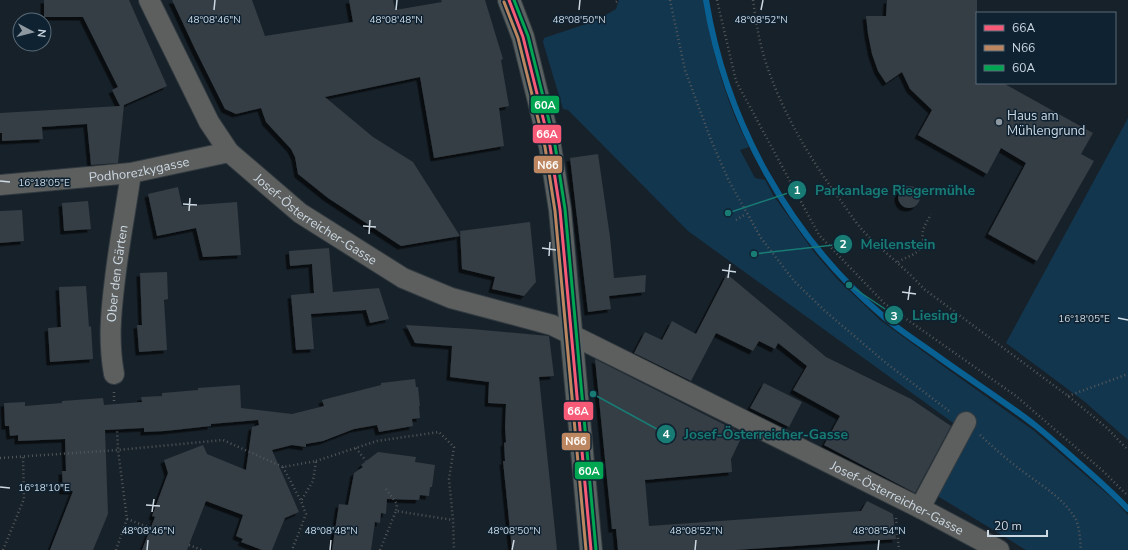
<svg xmlns="http://www.w3.org/2000/svg" width="1128" height="550" font-family="'Nunito Sans',sans-serif">
	<style>
		.green { fill: #13364f }
		.lines { fill: none; stroke-linecap: round; stroke-linejoin: round }
		.stream { stroke: #086093; stroke-width: 6 }
		.building { fill: #353d44; filter: url(#shadow) }
		.minor-casing { stroke: #323b41; stroke-width: 22 }
		.major-casing { stroke: #323b41; stroke-width: 24 }
		.path { stroke: #53585a; stroke-width: 2.5; stroke-dasharray: 1 3; stroke-linecap: butt }
		.minor { stroke: #5d5f5e; stroke-width: 20 }
		.major { stroke: #5b6160; stroke-width: 22 }
		.bus-1-casing { stroke: #0f2231; stroke-width: 6 }
		.bus-2-casing { stroke: #0f2231; stroke-width: 6 }
		.bus-3-casing { stroke: #0f2231; stroke-width: 6 }
		.bus-1 { stroke: #f75a77; stroke-width: 3 }
		.bus-2 { stroke: #bb8660; stroke-width: 3 }
		.bus-3 { stroke: #00a651; stroke-width: 3 }
		.ticks { fill: none; stroke: #ccd8e2; stroke-width: 1.5 }
		.poi-dot { fill: #8d98a1; stroke: #0f2231; stroke-width: 1.5 }
		.labels { text-anchor: middle; stroke-width: 3; stroke-linejoin: round; paint-order: stroke }
		.poi-label { font-size: 13px; fill: #ccd8e2; stroke: #0f2231; text-anchor: start }
		.street-label { font-size: 13px; fill: #ccd8e2; stroke: #0f2231 }
		.ticks-label { font-size: 10px; text-anchor: middle; fill: #ccd8e2; stroke: #0f2231; stroke-width: 3; stroke-linejoin: round; paint-order: stroke }
		.leader { fill: none; stroke: #187b74; stroke-width: 1.5 }
		.callout-dot { fill: #187b74; stroke: #0f2231; stroke-width: 1.5 }
		.mark-label { font-size: 12px; text-anchor: middle; font-weight: bold; fill: #fff }
		.callout-label { font-size: 14px; text-anchor: middle; font-weight: bold; fill: #187b74; stroke: #0f2231; stroke-width: 3; stroke-linejoin: round; paint-order: stroke }
		.line-badge { stroke: #0f2231; stroke-width: 1.5 }
		.badge-label { font-size: 11px; text-anchor: middle; font-weight: bold; fill: #fff }
	</style>
	<defs>
		<filter id="shadow"><feDropShadow dx="-3.5" dy="3.5" stdDeviation="0" flood-color="#0009"/></filter>
	</defs>
	<rect width="100%" height="100%" fill="#172129"/>
	<!-- green -->
	<path class="green" d="M 619,0 L 704,0 C 709,37 718,72 731,107 C 736,121 743,134 749,147 L 740,150 L 755,178 L 765,180 L 773,195 L 814,252 L 838,280 L 880,320 L 950,371 L 1033,430 L 1112,498 L 1128,515 L 1128,550 L 1026,550 L 936,495 L 963,430 L 688,231 L 568,110 L 563,109 L 543,42 L 544,38 L 595,21 L 616,9 Z
		M 1128,118 L 1128,440 L 1085,402 L 1006,343 Z"/>
	<g class="lines">
		<!-- stream -->
		<path class="stream" d="M 706,0 C 726,122 789,236 883,316 C 899,330 918,342 936,355 C 969,379 1004,401 1036,426 C 1051,438 1066,452 1080,464 C 1097,479 1113,493 1128,509"/>
	</g>
	<!-- building -->
	<path class="building" d="M 44,0 L 129,0 L 167,86 L 124,105 L 118,163 L 91,165 L 87,124 L 42,127 L 43,139 L 2,141 L 2,133 L 0,133 L 0,113 L 120,106 L 112,90 L 118,87 L 83,17 L 44,17 Z
		M 172,0 L 252,0 L 265,36 L 353,22 L 349,0 L 393,0 L 395,10 L 442,2 L 441,0 L 485,0 L 503,59 L 501,60 L 509,106 L 499,108 L 504,146 L 434,158 L 420,77 L 325,97 L 373,137 L 413,162 L 460,236 L 401,246 L 328,198 L 298,174 L 295,157 L 291,149 L 266,122 L 261,108 L 236,114 L 225,109 L 195,49 Z
		M 887,0 L 977,0 L 977,83 L 1003,83 L 1093,133 L 1081,154 L 1094,161 L 1037,261 L 988,234 L 1026,163 L 1001,148 L 987,174 L 918,135 L 932,110 L 910,89 L 902,72 L 886,83 L 878,71 L 872,54 L 868,34 L 866,16 L 886,16 Z
		M 598,154 L 610,237 L 614,278 L 646,275 L 645,292 L 609,296 L 611,309 L 588,312 L 570,158 Z
		M898 197a11 11 0 1 1 22 0a11 11 0 1 1-22 0Z
		M 178,187 L 182,206 L 237,202 L 241,255 L 203,257 L 196,228 L 157,236 L 148,194 Z
		M 88,201 L 91,229 L 64,231 L 62,203 Z
		M 22,210 L 24,241 L 0,243 L 0,211 Z
		M 530,222 L 536,282 L 524,296 L 492,289 L 495,277 L 462,269 L 460,231 Z
		M 329,248 L 333,292 L 379,288 L 389,319 L 370,323 L 366,310 L 311,314 L 314,349 L 296,350 L 291,295 L 314,293 L 312,264 L 290,266 L 289,251 Z
		M 167,272 L 168,299 L 164,300 L 167,350 L 139,352 L 137,325 L 142,325 L 140,273 Z
		M 727,274 L 826,357 L 911,399 L 951,426 L 915,493 L 824,445 L 840,416 L 793,390 L 807,366 L 778,343 L 775,349 L 759,341 L 753,351 L 716,333 L 691,381 L 634,353 L 645,332 L 662,340 L 672,321 L 696,334 Z
		M 86,286 L 89,327 L 91,326 L 93,359 L 50,362 L 48,328 L 61,327 L 59,287 Z
		M 406,325 L 472,329 L 549,336 L 554,376 L 539,377 L 557,550 L 512,550 L 503,461 L 505,461 L 504,443 L 506,442 L 505,427 L 506,404 L 488,403 L 489,382 L 450,377 L 452,346 L 415,343 Z
		M 595,359 L 743,434 L 731,459 L 732,472 L 645,480 L 649,526 L 861,511 L 867,501 L 893,514 L 896,539 L 735,550 L 618,550 L 616,529 L 612,529 Z
		M 415,379 L 416,387 L 418,387 L 420,406 L 419,406 L 420,418 L 412,419 L 413,426 L 379,432 L 377,425 L 354,429 L 323,441 L 306,444 L 306,447 L 292,445 L 272,450 L 299,512 L 285,518 L 272,550 L 262,550 L 241,542 L 243,539 L 236,536 L 243,515 L 206,501 L 187,550 L 142,550 L 155,517 L 152,516 L 168,473 L 164,460 L 203,445 L 207,454 L 246,470 L 252,427 L 259,425 L 258,420 L 211,424 L 211,426 L 165,431 L 144,432 L 144,428 L 105,430 L 108,514 L 93,550 L 50,550 L 73,491 L 63,491 L 62,471 L 66,471 L 65,439 L 18,441 L 18,435 L 10,436 L 9,426 L 5,426 L 4,403 L 25,402 L 25,406 L 62,403 L 62,401 L 103,398 L 104,405 L 142,402 L 141,397 L 162,396 L 162,393 L 198,390 L 198,388 L 240,385 L 241,408 L 292,414 L 324,406 L 322,400 L 381,385 L 381,383 Z
		M 764,383 L 802,402 L 789,427 L 750,408 Z
		M 378,452 L 416,457 L 415,462 L 435,465 L 432,487 L 430,487 L 429,496 L 420,495 L 419,500 L 387,499 L 386,514 L 381,513 L 380,523 L 375,522 L 371,550 L 332,550 L 339,504 L 348,505 L 354,473 L 363,467 L 361,465 Z"/>
	<g class="lines">
		<!-- minor casing -->
		<g class="minor-casing">
			<g id="minor">
				<path id="s1" d="M 149,0 L 209,122 L 229,152 L 300,213 L 403,278 L 451,298 L 552,325 L 920,508 L 999,550"/>
				<path id="s2" d="M 0,185 L 131,173 L 229,152"/>
				<path id="s3" d="M 114,374 C 108,341 111,311 115,279 C 119,244 126,208 131,173"/>
				<path d="M 920,508 L 966,422"/>
			</g>
		</g>
		<!-- major casing -->
		<g class="major-casing">
			<path id="major" d="M 509,0 L 523,37 L 550,146 L 560,210 L 591,550"/>
		</g>
		<!-- path -->
		<path class="path" d="M 670,0 L 685,70 L 711,140 L 729,181 L 761,238 L 794,281 L 825,311 L 886,363 L 949,411
			M 717,0 L 736,81 L 819,235 L 885,304 L 1016,396 L 1103,471 L 1128,496
			M 753,0 C 756,21 759,42 766,63 C 782,112 810,159 841,201 C 849,212 857,225 867,235 C 885,253 906,269 924,289 L 1068,396 L 1107,428 L 1128,450
			M 616,2 L 619,0
			M 736,220 L 746,214
			M 898,262 C 907,256 918,255 924,244 C 920,230 925,226 931,214
			M 114,392 L 114,404
			M 1068,396 L 1128,374
			M 980,435 C 992,446 1004,457 1017,467 C 1037,483 1064,497 1076,520 C 1080,529 1080,540 1081,550
			M 356,448 L 366,461
			M 0,458 L 118,450 L 223,440 L 283,467 L 316,461 L 313,481 L 301,501 L 306,514 L 292,550
			M 316,461 L 377,441 L 439,432 L 454,447 L 449,479 L 453,520 L 454,550
			M 283,467 L 301,501
			M 386,489 L 397,504 L 396,511
			M 896,518 L 899,550
			M 127,519 L 151,528
			M 189,545 L 202,550
			M 3,550 L 24,499 L 23,456
			M 116,550 L 127,519 L 118,450 L 117,429
			M 380,550 L 396,511 L 453,520"/>
		<!-- minor -->
		<use href="#minor" class="minor"/>
		<!-- major -->
		<use href="#major" class="major"/>
		<!-- bus-1 casing -->
		<g class="bus-1-casing">
			<path id="bus-1" d="M 509,0 L 523,37 L 550,146 L 560,210 L 591,550"/>
		</g>
		<!-- bus-2 casing -->
		<g class="bus-2-casing">
			<path id="bus-2" d="M 504,2 L 518,38 L 545,147 L 555,211 L 586,550"/>
		</g>
		<!-- bus-3 casing -->
		<g class="bus-3-casing">
			<path id="bus-3" d="M 514,0 L 528,36 L 555,145 L 565,209 L 596,550"/>
		</g>
		<!-- bus-1 -->
		<use href="#bus-1" class="bus-1"/>
		<!-- bus-2 -->
		<use href="#bus-2" class="bus-2"/>
		<!-- bus-3 -->
		<use href="#bus-3" class="bus-3"/>
	</g>
	<!-- ticks -->
	<path class="ticks" d="M 214,10 L 215,0M 396,10 L 397,0M 579,10 L 580,0M 761,10 L 763,0M 0,181 L 10,182M 183,204 L 197,205M 189,211 L 190,198M 363,226 L 376,227M 369,234 L 370,220M 542,248 L 556,250M 549,256 L 550,242M 722,270 L 736,272M 728,278 L 730,264M 902,292 L 916,294M 908,300 L 910,286M 1118,318 L 1128,320M 0,487 L 10,488M 146,505 L 160,506M 152,512 L 154,499M 147,550 L 148,540M 330,550 L 331,540M 512,550 L 514,540M 695,550 L 696,540M 878,550 L 879,540"/>
	<!-- markers -->
	<circle class="poi-dot" cx="999" cy="122" r="4"/>
	<g class="labels">
		<!-- poi labels -->
		<g class="poi-label">
			<text x="1007" y="120">Haus am<tspan x="1007" dy="15">Mühlengrund</tspan></text>
		</g>
		<!-- street labels -->
		<g class="street-label">
			<text dy="5" stroke="none"><textPath href="#s2" startOffset="140">Podhorezkygasse</textPath></text>
			<text dy="5" stroke="none"><textPath href="#s1" startOffset="282">Josef-Österreicher-Gasse</textPath></text>
			<text dy="5" stroke="none"><textPath href="#s3" startOffset="101">Ober den Gärten</textPath></text>
			<text dy="5" stroke="none"><textPath href="#s1" startOffset="930">Josef-Österreicher-Gasse</textPath></text>
		</g>
	</g>
	<g class="ticks-label">
		<text x="214" y="23">48°08'46"N</text>
		<text x="396" y="23">48°08'48"N</text>
		<text x="579" y="23">48°08'50"N</text>
		<text x="761" y="23">48°08'52"N</text>
		<text x="44" y="186">16°18'05"E</text>
		<text x="1084" y="322">16°18'05"E</text>
		<text x="44" y="491">16°18'10"E</text>
		<text x="148" y="534">48°08'46"N</text>
		<text x="331" y="534">48°08'48"N</text>
		<text x="514" y="534">48°08'50"N</text>
		<text x="696" y="534">48°08'52"N</text>
		<text x="879" y="534">48°08'54"N</text>
	</g>
	<!-- callouts -->
	<path class="leader" d="M728 213L797 190M754 254L843 244M849 285L894 315M593 394L666 434"/>
	<g class="callout-dot">
		<circle cx="728" cy="213" r="4"/>
		<circle cx="754" cy="254" r="4"/>
		<circle cx="849" cy="285" r="4"/>
		<circle cx="593" cy="394" r="4"/>
		<circle cx="797" cy="190" r="10"/>
		<circle cx="843" cy="244" r="10"/>
		<circle cx="894" cy="315" r="10"/>
		<circle cx="666" cy="434" r="10"/>
	</g>
	<g class="mark-label">
		<text x="797" y="194">1</text>
		<text x="843" y="248">2</text>
		<text x="894" y="320">3</text>
		<text x="666" y="438">4</text>
	</g>
	<g class="callout-label">
		<text x="895" y="195">Parkanlage Riegermühle</text>
		<text x="898" y="249">Meilenstein</text>
		<text x="935" y="320">Liesing</text>
		<text x="766" y="439">Josef-Österreicher-Gasse</text>
	</g>
	<g class="line-badge">
		<rect x="530" y="95" width="30" height="19" rx="4" fill="#00a651"/>
		<rect x="532" y="124" width="30" height="20" rx="4" fill="#f75a77"/>
		<rect x="533" y="155" width="30" height="19" rx="4" fill="#bb8660"/>
		<rect x="563" y="401" width="31" height="20" rx="4" fill="#f75a77"/>
		<rect x="561" y="432" width="30" height="19" rx="4" fill="#bb8660"/>
		<rect x="574" y="461" width="30" height="19" rx="4" fill="#00a651"/>
	</g>
	<g class="badge-label">
		<text x="545" y="109">60A</text>
		<text x="547" y="138">66A</text>
		<text x="548" y="169">N66</text>
		<text x="578" y="415">66A</text>
		<text x="576" y="445">N66</text>
		<text x="589" y="475">60A</text>
	</g>
	<!-- legend -->
	<rect x="976" y="12" width="140" height="72" fill="#0f2231" stroke="#5b6b78"/>
	<rect x="984" y="25" width="20" height="6" fill="#f75a77" stroke="#5b6b78"/>
	<text x="1012" y="32" font-size="12" fill="#ccd8e2">66A</text>
	<rect x="984" y="45" width="20" height="6" fill="#bb8660" stroke="#5b6b78"/>
	<text x="1012" y="52" font-size="12" fill="#ccd8e2">N66</text>
	<rect x="984" y="65" width="20" height="6" fill="#00a651" stroke="#5b6b78"/>
	<text x="1012" y="72" font-size="12" fill="#ccd8e2">60A</text>
	<!-- north arrow -->
	<g transform="translate(32 32) rotate(97)"><circle r="19" fill="#0f2231" stroke="#5b6b78"/>
	<path d="M0-3L7 15L0 10L-7 15Z" fill="#8d98a1"/>
	<text y="-6" font-size="11" font-weight="bold" text-anchor="middle" fill="#ccd8e2">N</text>
	</g>
	<!-- scale -->
	<path d="M988 530v6h59v-6" fill="none" stroke="#ccd8e2" stroke-width="2"/>
	<text x="994" y="530" font-size="12" fill="#ccd8e2" stroke="#0f2231" stroke-width="3" paint-order="stroke">20 m</text>
</svg>
